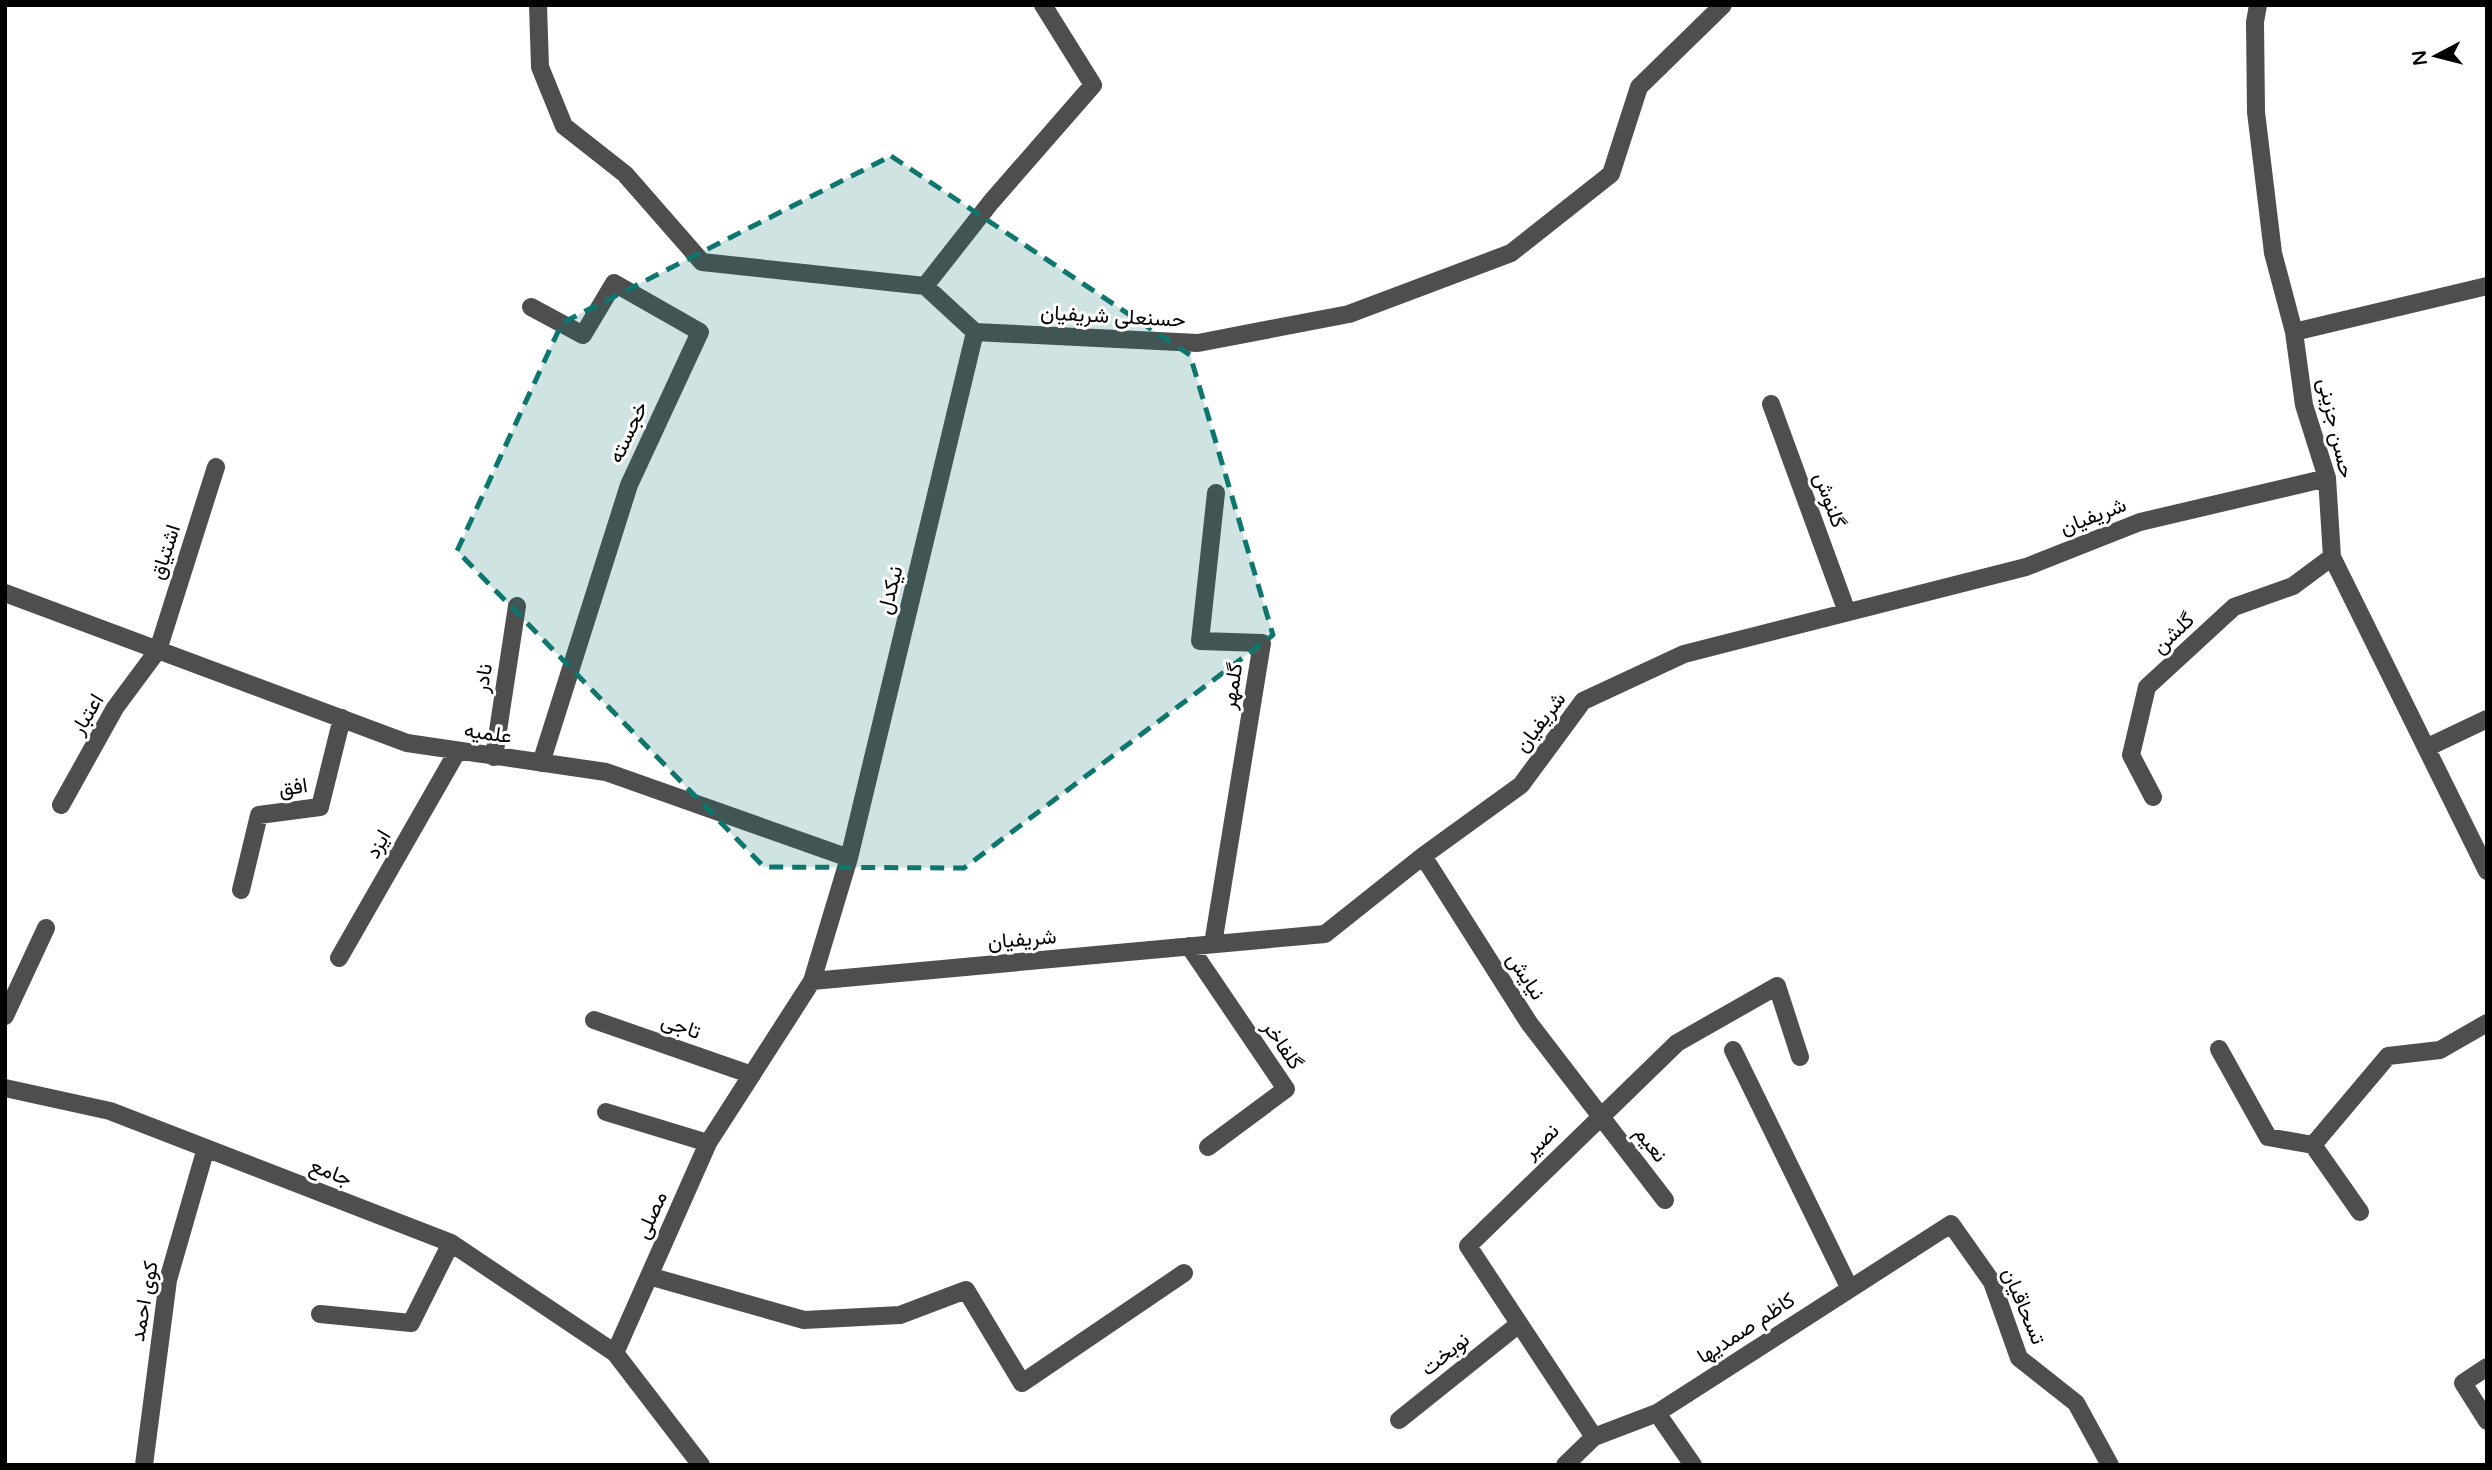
<svg xmlns="http://www.w3.org/2000/svg" width="2492" height="1470" font-family="'Varela Round',Vazirmatn,sans-serif">
	<style>
		.lines { fill: none; stroke-linecap: round; stroke-linejoin: round }
		.minor { stroke: #4e4e4e; stroke-width: 18 }
		.marked { fill: #0f766e; fill-opacity: 0.2; stroke: #0f766e; stroke-width: 5; stroke-dasharray: 14 9; stroke-linejoin: round }
		.labels { text-anchor: middle; stroke-width: 6; stroke-linejoin: round; paint-order: stroke }
		.street-label { font-size: 21px; fill: #000; stroke: #fff }
	</style>
	<rect width="100%" height="100%" fill="#fff"/>
	<g class="lines">
		<!-- minor -->
		<path class="minor" d="M 538,5 L 540,67 L 564,126 L 625,174 L 702,262 L 925,286 L 975,332 L 1198,343 L 1349,314 L 1511,253 L 1611,174 L 1639,87 L 1723,5
			M 2258,5 L 2255,22 L 2256,112 L 2273,253 L 2294,332 L 2304,405 L 2327,478 L 2332,557 L 2487,871
			M 925,286 L 991,202 L 1093,85 L 1043,5
			M 531,307 L 583,335 L 614,283 L 700,332 L 629,485 L 541,763
			M 2294,332 L 2487,286
			M 1771,404 L 1847,612
			M 5,593 L 407,743 L 606,772 L 849,858 L 812,981 L 708,1143 L 615,1353
			M 2426,748 L 2487,719
			M 494,757 L 517,606
			M 2153,797 L 2131,755 L 2147,687 L 2234,607 L 2293,586 L 2332,557
			M 61,805 L 115,708 L 158,650 L 216,467
			M 1423,856 L 1529,1023 L 1665,1200
			M 849,858 L 975,332
			M 241,890 L 259,815 L 320,807 L 342,718
			M 1213,944 L 1262,643 L 1200,641 L 1216,493
			M 1189,946 L 1286,1089 L 1208,1147
			M 339,958 L 457,752
			M 812,981 L 1325,934 L 1423,856 L 1521,785 L 1583,701 L 1684,654 L 2026,567 L 2140,522 L 2327,478
			M 5,1016 L 46,928
			M 594,1020 L 752,1075
			M 2219,1049 L 2268,1137 L 2313,1145 L 2360,1212
			M 1733,1050 L 1850,1289
			M 5,1088 L 110,1111 L 451,1243 L 615,1353 L 701,1465
			M 606,1112 L 708,1143
			M 2313,1145 L 2388,1056 L 2440,1050 L 2487,1023
			M 649,1276 L 804,1320 L 900,1315 L 966,1290 L 1022,1383 L 1184,1273
			M 320,1314 L 411,1323 L 451,1243
			M 2487,1367 L 2463,1383 L 2487,1421
			M 1657,1413 L 1693,1465
			M 1399,1420 L 1519,1324
			M 1594,1437 L 1468,1246 L 1677,1043 L 1777,986 L 1800,1057
			M 144,1465 L 168,1280 L 206,1148
			M 1565,1465 L 1594,1437 L 1657,1413 L 1951,1224 L 1992,1282 L 2019,1358 L 2076,1403 L 2110,1465"/>
	</g>
	<!-- marked area -->
	<path class="marked" d="M 891,156 L 1190,355 L 1273,635 L 964,868 L 764,867 L 457,551 L 562,323 Z"/>
	<g class="labels">
		<!-- street labels -->
		<g class="street-label">
			<text transform="translate(1113 316) rotate(3)" y="7">حسنعلی شریفیان</text>
			<text transform="translate(2336 428) rotate(77)" y="7">حسن جزینی</text>
			<text transform="translate(628 432) rotate(-65)" y="7">خجسته</text>
			<text transform="translate(1830 500) rotate(70)" y="7">گلنوش</text>
			<text transform="translate(2093 516) rotate(-21)" y="7">شریفیان</text>
			<text transform="translate(165 552) rotate(-72)" y="7">اشتیاق</text>
			<text transform="translate(890 590) rotate(-76)" y="7">نیکدل</text>
			<text transform="translate(2173 633) rotate(-43)" y="7">گلشن</text>
			<text transform="translate(483 678) rotate(-81)" y="7">نادر</text>
			<text transform="translate(1232 686) rotate(-81)" y="7">گلمهر</text>
			<text transform="translate(87 714) rotate(-59)" y="7">اعتبار</text>
			<text transform="translate(1540 722) rotate(-53)" y="7">شریفیان</text>
			<text transform="translate(488 733) rotate(8)" y="7">علمیه</text>
			<text transform="translate(293 787) rotate(-8)" y="7">افق</text>
			<text transform="translate(378 844) rotate(-60)" y="7">ایزد</text>
			<text transform="translate(1022 939) rotate(-5)" y="7">شریفیان</text>
			<text transform="translate(1526 976) rotate(57)" y="7">نیایش</text>
			<text transform="translate(681 1026) rotate(19)" y="7">تاجی</text>
			<text transform="translate(1283 1045) rotate(56)" y="7">گلفاخر</text>
			<text transform="translate(1541 1141) rotate(-44)" y="7">نصیر</text>
			<text transform="translate(1651 1144) rotate(52)" y="7">نعیم</text>
			<text transform="translate(331 1172) rotate(21)" y="7">جامع</text>
			<text transform="translate(651 1215) rotate(-66)" y="7">مصلی</text>
			<text transform="translate(144 1301) rotate(-80)" y="7">کوی احمد</text>
			<text transform="translate(2024 1306) rotate(67)" y="7">تسحاقیان</text>
			<text transform="translate(1746 1328) rotate(-33)" y="7">کاظم صمدیها</text>
			<text transform="translate(1445 1354) rotate(-39)" y="7">نوبخت</text>
		</g>
	</g>
	<!-- border -->
	<rect width="2492" height="1470" fill="none" stroke="#000000" stroke-width="14"/>
	<!-- north arrow -->
	<g transform="translate(2436 56) rotate(263)" stroke="#ffffff" stroke-width="5" paint-order="stroke">
	<path d="M0-5L12 26L0 18L-12 26Z" fill="#000000"/>
	<text y="-10" font-size="19" font-weight="bold" text-anchor="middle" fill="#000000">N</text>
	</g>
</svg>
